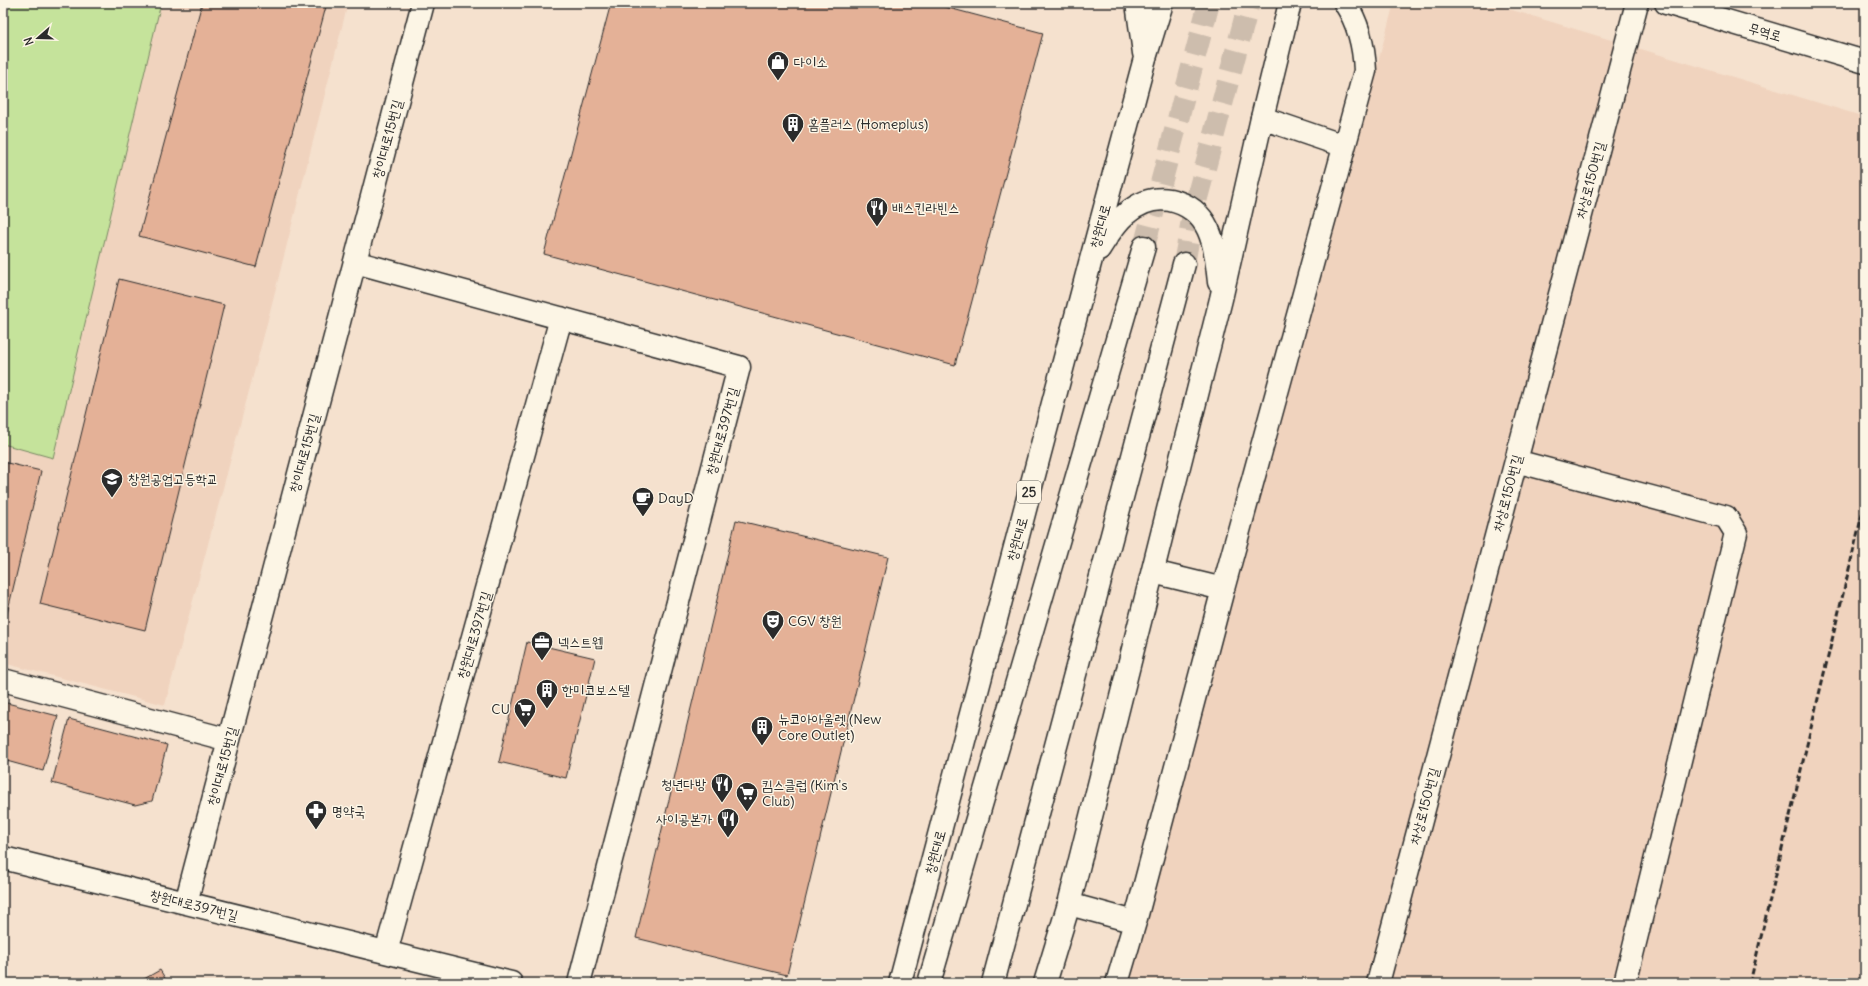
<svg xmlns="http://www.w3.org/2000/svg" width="1868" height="986" font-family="Delius,'Poor Story',sans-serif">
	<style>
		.built { fill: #f0d3be }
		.green { fill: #c5e39b; stroke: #788763 }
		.building { fill: #e4b197; stroke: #2b2b2b }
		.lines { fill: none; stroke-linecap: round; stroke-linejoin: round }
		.major-tunnel { stroke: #cdbdad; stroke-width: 22; stroke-dasharray: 22 11; stroke-linecap: butt }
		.minor-casing { stroke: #2b2b2b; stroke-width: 25 }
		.major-casing { stroke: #2b2b2b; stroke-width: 25 }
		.minor { stroke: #fcf5e5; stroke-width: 22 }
		.major { stroke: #fcf5e5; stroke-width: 22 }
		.rail { stroke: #2b2b2b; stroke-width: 3; stroke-dasharray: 6 3; stroke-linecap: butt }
		.labels { text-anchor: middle; stroke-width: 3; stroke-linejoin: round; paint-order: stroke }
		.shield { fill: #fcf5e5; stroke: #6a6863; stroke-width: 1 }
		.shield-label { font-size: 13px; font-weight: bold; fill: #2b2b2b }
		.street-label { font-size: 14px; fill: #2b2b2b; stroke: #fcf5e5 }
		.poi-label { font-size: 14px; fill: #2b2b2b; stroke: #fcf5e5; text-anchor: start }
	</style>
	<rect width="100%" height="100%" fill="#f5e1ce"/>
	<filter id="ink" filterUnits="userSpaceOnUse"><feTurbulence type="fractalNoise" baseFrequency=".025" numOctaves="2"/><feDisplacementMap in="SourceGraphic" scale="8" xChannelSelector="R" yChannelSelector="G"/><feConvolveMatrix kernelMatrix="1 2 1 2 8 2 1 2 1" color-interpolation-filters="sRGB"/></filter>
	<g filter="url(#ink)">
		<!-- built -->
		<path class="built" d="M 3,3 L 348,3 L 264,335 L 165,705 L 3,663 Z
			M 1394,3 L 1489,3 L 1865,117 L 1865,983 L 1129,983 Z"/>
		<!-- green -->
		<path class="green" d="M 3,3 L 161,3 L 53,458 L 3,444 Z"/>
		<!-- building -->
		<path class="building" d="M 202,3 L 327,3 L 256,267 L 139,236 Z
			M 611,3 L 930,3 L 1043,33 L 955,365 L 544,254 Z
			M 119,279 L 224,305 L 145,630 L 40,604 Z
			M 3,462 L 41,471 L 3,631 Z
			M 736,520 L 888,557 L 787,975 L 636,938 Z
			M 527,642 L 595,658 L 566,778 L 499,762 Z
			M 3,702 L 58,716 L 43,771 L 3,760 Z
			M 69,719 L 167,745 L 152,801 L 135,805 L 52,783 Z
			M 160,970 L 168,983 L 137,983 Z"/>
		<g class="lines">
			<!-- major-tunnel -->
			<path class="major-tunnel" d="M 1144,247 L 1209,3
				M 1184,264 L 1194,209 L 1249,3"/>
			<!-- minor casing -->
			<g class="minor-casing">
				<path id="minor" d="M 1262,118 L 1344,146
					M 355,262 L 739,367 L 579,983
					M 1516,461 L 1726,517 L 1736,533 L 1625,983
					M 1153,572 L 1223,589 L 1365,71 C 1364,46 1359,24 1345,3
					M 3,680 L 229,740
					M 3,858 L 511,983
					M 186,903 L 423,3
					M 1069,904 L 1135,922 L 1223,589
					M 386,952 L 561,318
					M 1117,983 L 1135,922
					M 1378,983 L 1637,3"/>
			</g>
			<!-- major casing -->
			<g class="major-casing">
				<path id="major" d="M 1137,3 L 1144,53
					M 1666,3 L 1865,62
					M 1099,249 C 1107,237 1115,222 1127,213 C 1139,203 1154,197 1170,200 C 1212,209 1215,246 1219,282
					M 900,983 L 1090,263 L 1145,58 L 1162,3
					M 929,983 L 1144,247
					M 993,983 L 1184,264
					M 1045,983 L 1069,904 L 1221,299 L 1262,118 L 1290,3"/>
			</g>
			<!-- minor -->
			<use href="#minor" class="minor"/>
			<!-- major -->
			<use href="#major" class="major"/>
			<!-- rail -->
			<path class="rail" d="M 1750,983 L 1865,502"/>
		</g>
	</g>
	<!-- icons -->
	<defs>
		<g id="shop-pin" transform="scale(1.15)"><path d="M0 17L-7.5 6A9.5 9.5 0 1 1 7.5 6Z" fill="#2b2b2b" stroke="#fcf5e5"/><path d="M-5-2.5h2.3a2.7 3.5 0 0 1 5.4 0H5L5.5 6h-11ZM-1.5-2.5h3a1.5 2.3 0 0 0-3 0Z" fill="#fff"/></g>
		<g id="building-pin" transform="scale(1.15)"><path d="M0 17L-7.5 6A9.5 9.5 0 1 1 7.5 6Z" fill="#2b2b2b" stroke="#fcf5e5"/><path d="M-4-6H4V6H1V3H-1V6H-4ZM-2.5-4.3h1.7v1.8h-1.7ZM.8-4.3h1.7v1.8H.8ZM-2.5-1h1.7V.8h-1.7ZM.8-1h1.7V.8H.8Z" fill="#fff"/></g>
		<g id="restaurant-pin" transform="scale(1.15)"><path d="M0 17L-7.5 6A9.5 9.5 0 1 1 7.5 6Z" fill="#2b2b2b" stroke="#fcf5e5"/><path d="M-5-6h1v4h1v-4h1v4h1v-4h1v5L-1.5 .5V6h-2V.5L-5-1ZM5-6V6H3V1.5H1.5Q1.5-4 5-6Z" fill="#fff"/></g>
		<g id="school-pin" transform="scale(1.15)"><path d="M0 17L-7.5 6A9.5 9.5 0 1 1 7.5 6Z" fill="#2b2b2b" stroke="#fcf5e5"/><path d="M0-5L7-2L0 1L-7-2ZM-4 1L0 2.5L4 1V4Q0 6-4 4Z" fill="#fff"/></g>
		<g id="cafe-pin" transform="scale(1.15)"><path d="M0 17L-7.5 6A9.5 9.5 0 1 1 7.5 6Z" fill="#2b2b2b" stroke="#fcf5e5"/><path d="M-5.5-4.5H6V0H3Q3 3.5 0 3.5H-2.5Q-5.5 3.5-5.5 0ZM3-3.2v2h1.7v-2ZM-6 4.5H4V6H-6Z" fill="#fff"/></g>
		<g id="theatre-pin" transform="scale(1.15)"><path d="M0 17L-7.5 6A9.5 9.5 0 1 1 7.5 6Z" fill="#2b2b2b" stroke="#fcf5e5"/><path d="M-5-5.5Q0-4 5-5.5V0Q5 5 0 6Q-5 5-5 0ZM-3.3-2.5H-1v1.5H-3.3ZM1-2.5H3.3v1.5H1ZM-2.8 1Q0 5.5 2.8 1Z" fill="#fff"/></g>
		<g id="office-pin" transform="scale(1.15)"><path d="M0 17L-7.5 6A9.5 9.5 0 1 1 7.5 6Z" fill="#2b2b2b" stroke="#fcf5e5"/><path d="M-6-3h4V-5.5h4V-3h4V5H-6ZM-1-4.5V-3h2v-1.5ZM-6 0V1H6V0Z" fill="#fff"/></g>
		<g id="supermarket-pin" transform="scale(1.15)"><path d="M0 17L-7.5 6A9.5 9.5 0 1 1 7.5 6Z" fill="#2b2b2b" stroke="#fcf5e5"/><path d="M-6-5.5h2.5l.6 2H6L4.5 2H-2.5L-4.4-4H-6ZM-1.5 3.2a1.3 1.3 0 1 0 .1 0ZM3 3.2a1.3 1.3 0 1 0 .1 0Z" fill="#fff"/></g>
		<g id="pharmacy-pin" transform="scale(1.15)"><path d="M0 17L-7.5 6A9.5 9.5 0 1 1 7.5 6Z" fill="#2b2b2b" stroke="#fcf5e5"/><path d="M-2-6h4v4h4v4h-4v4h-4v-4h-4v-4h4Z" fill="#fff"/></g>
	</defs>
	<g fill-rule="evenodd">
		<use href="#shop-pin" x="778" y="62"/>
		<use href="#building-pin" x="793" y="124"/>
		<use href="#restaurant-pin" x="877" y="208"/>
		<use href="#school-pin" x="112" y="479"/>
		<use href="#cafe-pin" x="643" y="498"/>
		<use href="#theatre-pin" x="773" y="621"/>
		<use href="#office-pin" x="542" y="642"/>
		<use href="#building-pin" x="547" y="690"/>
		<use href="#supermarket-pin" x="525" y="709"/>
		<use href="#building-pin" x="762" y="727"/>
		<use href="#restaurant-pin" x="722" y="784"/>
		<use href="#supermarket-pin" x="747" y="793"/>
		<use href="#pharmacy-pin" x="316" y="811"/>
		<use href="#restaurant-pin" x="728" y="819"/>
	</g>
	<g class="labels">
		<!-- shield labels -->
		<rect class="shield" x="1017" y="481" width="24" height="22" rx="3"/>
		<g class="shield-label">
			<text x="1029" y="497">25</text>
		</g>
		<!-- street labels -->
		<g class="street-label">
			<text transform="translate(1765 32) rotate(16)" y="5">무역로</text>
			<text transform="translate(387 139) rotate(-75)" y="5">창이대로15번길</text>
			<text transform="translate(1590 180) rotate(-75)" y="5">차상로150번길</text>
			<text transform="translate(1100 226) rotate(-75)" y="5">창원대로</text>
			<text transform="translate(722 431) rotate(-75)" y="5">창원대로397번길</text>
			<text transform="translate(304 453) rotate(-75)" y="5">창이대로15번길</text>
			<text transform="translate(1507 493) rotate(-75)" y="5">차상로150번길</text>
			<text transform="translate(1017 539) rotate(-75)" y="5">창원대로</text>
			<text transform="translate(474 635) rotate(-74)" y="5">창원대로397번길</text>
			<text transform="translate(222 766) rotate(-75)" y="5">창이대로15번길</text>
			<text transform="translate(1424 806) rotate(-75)" y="5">차상로150번길</text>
			<text transform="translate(935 852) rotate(-75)" y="5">창원대로</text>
			<text transform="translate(194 905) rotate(14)" y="5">창원대로397번길</text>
		</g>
		<!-- poi labels -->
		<g class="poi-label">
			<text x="794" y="67">다이소</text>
			<text x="808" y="129">홈플러스 (Homeplus)</text>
			<text x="892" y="213">배스킨라빈스</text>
			<text x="128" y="484">창원공업고등학교</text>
			<text x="658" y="503">DayD</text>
			<text x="788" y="626">CGV 창원</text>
			<text x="558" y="647">넥스트웹</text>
			<text x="562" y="695">한미코보스텔</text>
			<text x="510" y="714" text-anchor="end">CU</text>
			<text x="778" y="724">뉴코아아울렛 (New<tspan x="778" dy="16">Core Outlet)</tspan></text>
			<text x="706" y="789" text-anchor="end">청년다방</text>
			<text x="762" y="790">킴스클럽 (Kim's<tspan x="762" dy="16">Club)</tspan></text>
			<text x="332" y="816">명약국</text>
			<text x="712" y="824" text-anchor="end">사이공본가</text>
		</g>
	</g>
	<!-- margin -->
	<rect width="1868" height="986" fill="none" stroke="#fcf5e5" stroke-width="16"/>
	<rect x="8" y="8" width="1852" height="970" fill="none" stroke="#2b2b2b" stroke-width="1.5" filter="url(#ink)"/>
	<!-- north arrow -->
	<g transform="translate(38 38) rotate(250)" stroke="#fcf5e5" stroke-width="3" paint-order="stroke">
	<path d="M0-3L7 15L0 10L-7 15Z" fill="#2b2b2b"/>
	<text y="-6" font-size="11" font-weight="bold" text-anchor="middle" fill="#2b2b2b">N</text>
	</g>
</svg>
